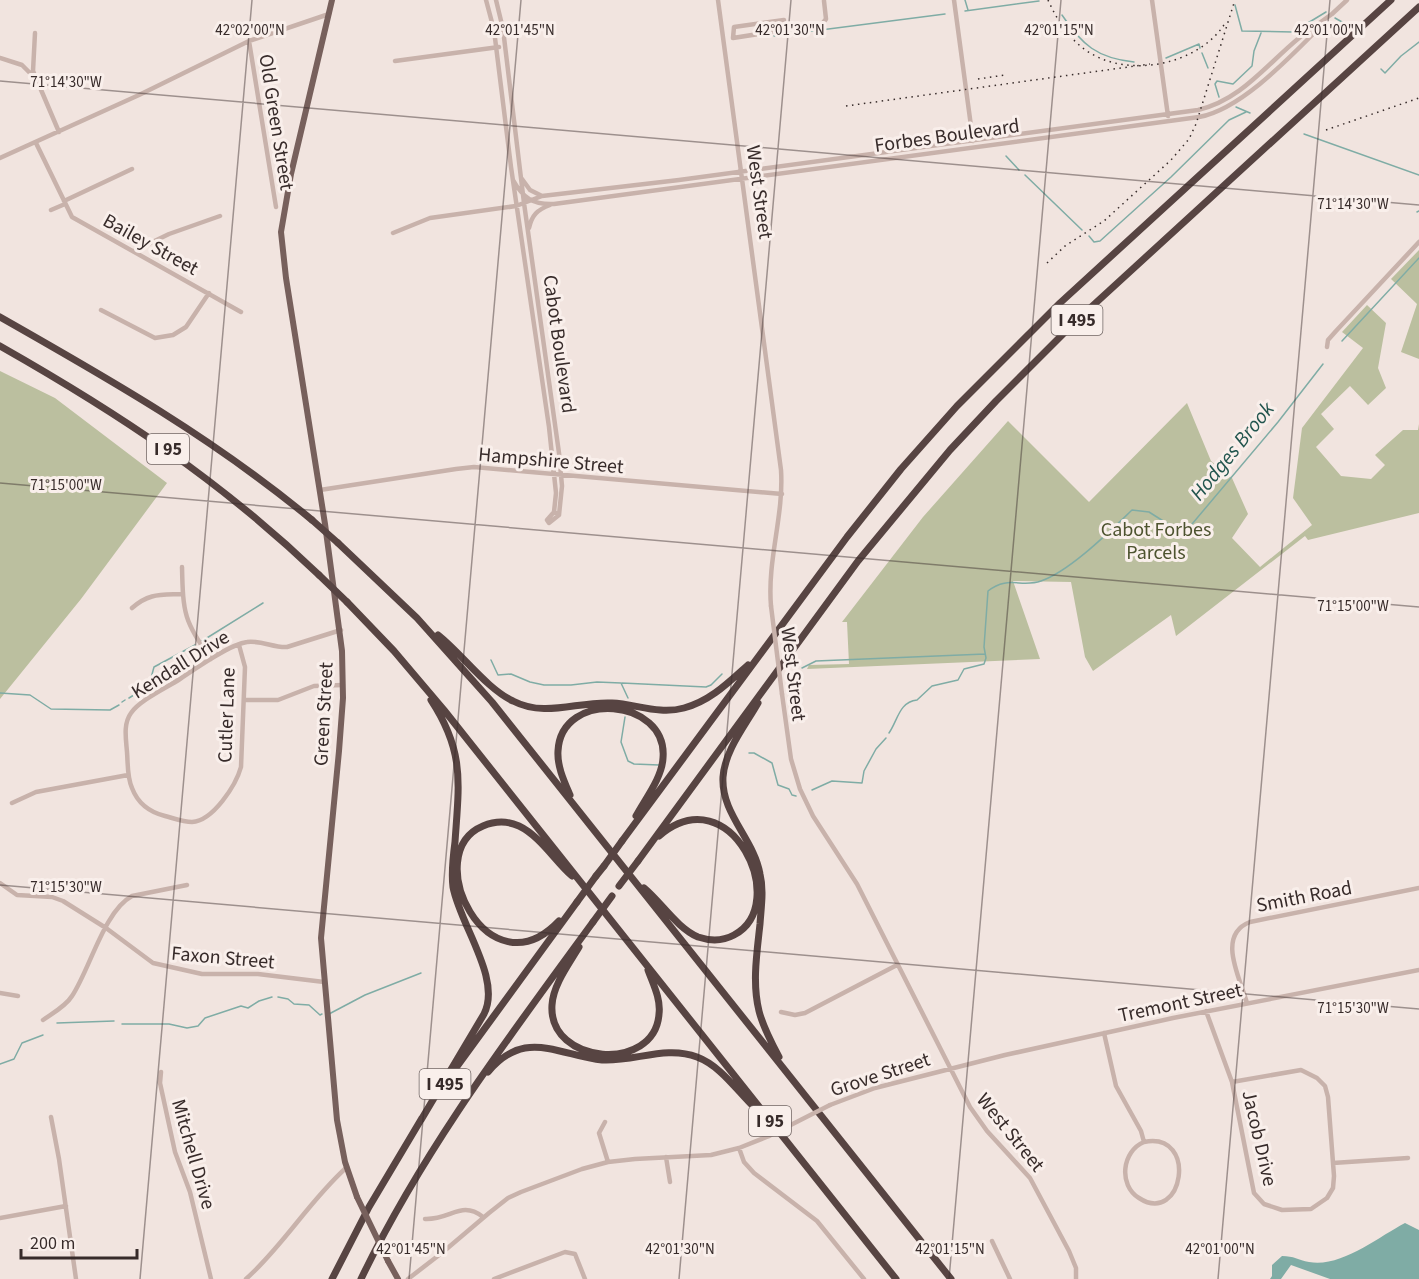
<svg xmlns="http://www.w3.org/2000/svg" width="1419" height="1279" font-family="'Source Sans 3',sans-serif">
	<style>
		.green { fill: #bbbf9f }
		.water { fill: #7faca5 }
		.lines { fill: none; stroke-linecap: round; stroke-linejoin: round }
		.stream { stroke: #7faca5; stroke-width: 1.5 }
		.minor { stroke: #c8b2ab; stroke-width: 4.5 }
		.major { stroke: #77605c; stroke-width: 6 }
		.highway { stroke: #574442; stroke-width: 7 }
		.rail { stroke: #372b2a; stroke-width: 1.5; stroke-dasharray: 1.5 4.5; stroke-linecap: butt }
		.minor-bridge { stroke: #c8b2ab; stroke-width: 4.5 }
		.major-bridge { stroke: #77605c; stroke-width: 6 }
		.highway-bridge { stroke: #574442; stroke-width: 7 }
		.ticks { fill: none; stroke: #372b2a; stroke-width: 1.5; stroke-opacity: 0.45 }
		.labels { text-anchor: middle; stroke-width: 6; stroke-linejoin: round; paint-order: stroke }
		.shield { fill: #f9efeb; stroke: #716664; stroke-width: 1.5 }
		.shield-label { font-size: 18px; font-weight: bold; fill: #372b2a }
		.street-label { font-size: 20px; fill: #372b2a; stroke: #f9efeb }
		.park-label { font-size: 20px; fill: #4d532f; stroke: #f9efeb }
		.water-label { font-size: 21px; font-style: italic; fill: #22554e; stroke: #f9efeb }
		.ticks-label { font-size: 15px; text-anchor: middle; fill: #372b2a; stroke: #f9efeb; stroke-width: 6; stroke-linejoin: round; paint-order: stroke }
	</style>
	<rect width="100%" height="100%" fill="#f1e4df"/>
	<!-- green -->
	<path class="green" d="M 1419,250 L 1419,359 L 1401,352 L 1417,304 L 1391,279 Z
		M 1367,305 L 1386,323 L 1378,368 L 1386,388 L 1368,405 L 1350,386 L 1321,414 L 1334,429 L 1316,447 L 1341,476 L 1371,479 L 1385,465 L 1375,455 L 1403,430 L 1418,430 L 1419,424 L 1419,513 L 1308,540 L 1305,536 L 1176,636 L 1171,615 L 1093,671 L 1085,657 L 1071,582 L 1013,581 L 1040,659 L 807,669 L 809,665 L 849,664 L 847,622 L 842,622 L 923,517 L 1008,421 L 1089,502 L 1187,403 L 1211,461 L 1232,478 L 1248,514 L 1232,538 L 1260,567 L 1312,525 L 1293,498 L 1302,428 L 1363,348 L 1342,332 Z
		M 0,371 L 55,398 L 167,483 L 81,599 L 0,699 Z"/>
	<!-- water -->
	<path class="water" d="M 1405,1223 L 1419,1230 L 1419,1279 L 1330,1279 L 1291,1265 L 1281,1279 L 1270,1279 L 1272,1276 L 1272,1265 L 1282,1256 C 1294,1256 1298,1260 1309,1262 C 1341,1268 1378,1237 1405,1223 Z"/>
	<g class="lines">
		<!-- stream -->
		<path class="stream" d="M 965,0 L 968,10
			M 1235,5 L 1242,31 L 1293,32 L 1326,12
			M 965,11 L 1039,1
			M 1062,15 C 1082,45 1097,58 1134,62
			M 1335,18 L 1342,22
			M 774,36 L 945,14
			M 1202,53 L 1208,68
			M 1166,58 L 1199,44 L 1200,48
			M 1381,69 L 1385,73 L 1401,56 L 1419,42
			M 1219,97 L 1215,84 L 1217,81 L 1233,84 L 1252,66 L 1254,51 L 1261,33
			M 1236,107 L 1250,113
			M 1304,134 L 1419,175
			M 1006,156 L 1019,170
			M 1025,175 L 1082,230
			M 1417,212 L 1419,211
			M 1089,236 L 1094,242 L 1100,241 L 1171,177 L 1229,120 L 1246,112
			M 1342,341 L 1419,258
			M 202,641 L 263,603
			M 491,660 L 498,675 L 511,674 L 530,682 L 544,685 L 571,685 L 597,682 L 621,683 L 628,698
			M 802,668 L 816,661 L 985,654
			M 151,678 L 154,667 L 195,645
			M 622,683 L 706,687 L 711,685 L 722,674
			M 0,693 L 30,695 L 51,709 L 110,710 L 119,705
			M 129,698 L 142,690 L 148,682
			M 122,702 L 125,700
			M 625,717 L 621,742 L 628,761 L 634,764 L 659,765
			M 889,733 C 898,720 899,702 917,700 L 932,686 L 958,680 L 964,669 L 984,664 L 986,658 L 984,647 L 988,591 C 1008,575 1021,588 1041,581 C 1070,571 1109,532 1132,510 L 1149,512 L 1179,531 L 1187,530 L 1278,422 L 1323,364
			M 749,753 L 754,753 L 772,763 L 778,785 L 789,789 L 792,795 L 796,796
			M 812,790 L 832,781 L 862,783 L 864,771 L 876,749 L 886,738
			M 278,997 L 288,999 L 294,1004 L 309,1005 L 320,1015 L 322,1014
			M 329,1014 L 365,995 L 421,973
			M 57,1023 L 114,1021
			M 122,1024 L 169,1024 L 187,1028 L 198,1026 L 205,1018 L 241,1006 L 248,1008 L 259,1001 L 272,997
			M 0,1064 L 14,1059 L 22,1043 L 43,1035"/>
		<!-- minor -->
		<path class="minor" d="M 486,0 L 494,30 L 511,167 L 549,427 L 556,493 L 554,512 L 547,520 L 549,523 L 559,515 L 554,512
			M 496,0 L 503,29 L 524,203 L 559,453 L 562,486 L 559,515
			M 718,0 L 781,470 C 784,516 767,560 771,606
			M 954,0 L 973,141
			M 1152,0 L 1168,116
			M 1332,14 L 1347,0
			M 784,20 L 734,27 L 733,38 L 822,24 L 826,19 L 824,1
			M 35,33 L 33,71 L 59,132
			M 249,41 L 276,207
			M 0,58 L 22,65 L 33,76
			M 395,61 L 499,47
			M 36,143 L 72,217 L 241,312
			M 0,158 L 139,95 L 249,41 L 329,14
			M 522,179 L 530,190 L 542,196
			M 513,180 C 523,198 533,205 554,204 L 1199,117 C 1242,109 1291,56 1322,25
			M 64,201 L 132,169
			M 51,210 L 65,204
			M 529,228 C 532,215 537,210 550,205
			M 393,233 L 430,218 L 516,206 L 542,196 L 679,180 L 1198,110 C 1241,100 1266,65 1299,38 C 1309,30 1321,22 1332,14
			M 134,251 L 169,234 L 220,216
			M 101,310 L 155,338 L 173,335 L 186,327 L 209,293
			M 1327,347 L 1328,340 L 1336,331 L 1419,242
			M 320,490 L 456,469 L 474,467 L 782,494
			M 182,567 C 183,613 184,622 211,659
			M 132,608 C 149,593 160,595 182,594
			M 239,645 L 245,667 L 241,767 C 236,785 213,821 192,822 C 183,822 173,818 165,816 C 149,812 138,804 132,788 C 127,777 128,764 127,752 C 126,739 123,724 131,713 C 140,700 166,688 180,679 C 195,669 230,644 247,642 C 261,640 274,648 287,647 L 341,630
			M 782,694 L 791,759 L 800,789 L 813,816 L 857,884 L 970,1107 L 987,1131 L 1030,1178 L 1069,1251 L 1076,1268 L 1076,1279
			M 244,700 L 278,700 L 314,686 L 343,685
			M 12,803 L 36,792 L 128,775
			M 0,883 L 17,895 L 52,897 L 63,901 L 106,928 L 153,963 L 202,974 L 258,974 L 324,982
			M 0,993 L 18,996
			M 1247,1003 C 1240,978 1216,935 1250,922 L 1419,888
			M 1206,1011 L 1232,1082 L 1254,1193 L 1264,1204 L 1282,1210 L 1311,1209 L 1327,1198 L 1333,1188 L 1334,1176 L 1328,1097 L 1325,1086 L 1317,1078 L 1301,1070 L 1232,1082
			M 781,1012 L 795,1015 L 805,1013 L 897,965
			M 43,1020 C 53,1013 66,1006 72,996 C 90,969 104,911 132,896 L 187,885
			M 1104,1033 L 1116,1086 L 1141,1131 L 1144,1142 C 1122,1151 1118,1185 1139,1198 C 1183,1227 1199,1131 1144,1142
			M 161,1072 L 160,1083 L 175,1152 L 190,1192 L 211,1279
			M 830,1105 L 875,1088 L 1005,1055 L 1173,1018 L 1419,970
			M 51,1117 L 59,1159 L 76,1279
			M 605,1122 L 599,1133 L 608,1162
			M 739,1148 L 744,1162 L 754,1173 L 817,1221 L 864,1279
			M 666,1157 L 670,1182
			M 1333,1163 L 1408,1158
			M 0,1218 L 66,1206
			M 425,1219 C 451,1220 461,1200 483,1217
			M 992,1241 L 1010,1279
			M 246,1279 C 284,1245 309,1201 347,1167
			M 408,1279 L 443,1252 L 489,1213 L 508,1198 L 521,1192 L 582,1169 L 608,1162 L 635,1159 L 711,1155 L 739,1148 L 769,1136
			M 494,1279 L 565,1252 L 575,1254 L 585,1279"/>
		<!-- major -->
		<path class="major" d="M 332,0 L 291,174 L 281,232 L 286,278 L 325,524 L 342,651 L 343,698 L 339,751 L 321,938 L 337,1120 L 345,1162 L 357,1197
			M 388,1261 L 398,1279"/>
		<!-- highway -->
		<path class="highway" d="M 0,317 C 111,380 213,438 312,520
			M 0,346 C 118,413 220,480 319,575
			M 338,543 L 417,618 L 492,702 L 951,1279
			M 347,602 L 394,651 L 444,710 L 896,1279
			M 438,635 C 462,654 487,689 513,701 C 546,718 577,701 612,703 C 636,704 659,715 684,708 C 710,701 728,683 748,665
			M 758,703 C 745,726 725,750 723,777 C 721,814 754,839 760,874 C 764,890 761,908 760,924 C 757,952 752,983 759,1011 C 763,1027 771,1042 779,1057
			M 570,795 C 564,781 557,766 558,751 C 561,689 668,698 663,758 C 662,778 645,799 636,816
			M 622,841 L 847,537 L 901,469 L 957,406 L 1060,303 L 1391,0
			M 638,861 L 858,561 L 950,450 L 996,401 L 1076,321 L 1419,7
			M 596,876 L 604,866
			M 644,888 C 662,903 677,928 698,937 C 710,941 723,941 734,935 C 792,905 731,774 659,836
			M 559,921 C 488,996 418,853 483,826 C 495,821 508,821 519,826 C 540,836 555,861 572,876
			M 579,947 C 569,964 553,985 552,1005 C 548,1065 655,1073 659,1014 C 661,999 653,984 648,970
			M 453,1072 L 577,902
			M 488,1072 C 498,1060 509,1051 525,1048 C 551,1044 576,1058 602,1060 C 634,1062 666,1045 697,1057 C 721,1066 737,1091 755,1108
			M 421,1120 L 484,1014 C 502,979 460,925 453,887 C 451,872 453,857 455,842 C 459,783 465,752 431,700
			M 332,1279 L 369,1207 L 422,1118
			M 361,1279 C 423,1150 509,1037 593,922"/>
		<!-- rail -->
		<path class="rail" d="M 1048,0 C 1057,20 1069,39 1087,51 C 1128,79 1197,65 1224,25
			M 978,79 L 1005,75
			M 846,106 L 1150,64
			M 1326,130 L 1419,98
			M 1047,263 L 1065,246 L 1104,221 L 1171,160 L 1189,139 L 1196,124 L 1234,3"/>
		<!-- minor-bridge -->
		<path class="minor-bridge" d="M 771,606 L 782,694
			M 769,1136 L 830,1105"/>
		<!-- major-bridge -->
		<path class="major-bridge" d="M 357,1197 L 388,1261"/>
		<!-- highway-bridge -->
		<path class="highway-bridge" d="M 312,520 L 338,543
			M 319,575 L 347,602
			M 604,866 L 622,841
			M 619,886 L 638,861
			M 577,902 L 596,876
			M 593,922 L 612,896"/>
	</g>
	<!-- ticks -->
	<path class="ticks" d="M 0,81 L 1419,205M 0,483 L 1419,607M 0,885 L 1419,1009M 140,1279 L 252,0M 409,1279 L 521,0M 679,1279 L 791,0M 949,1279 L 1061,0M 1218,1279 L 1330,0"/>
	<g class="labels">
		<!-- shield labels -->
		<g class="shield">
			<rect x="1051.5" y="305" width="51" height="30" rx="4.5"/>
			<rect x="147" y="434" width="42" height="30" rx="4.5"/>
			<rect x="419.5" y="1069" width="51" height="30" rx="4.5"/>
			<rect x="749" y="1106" width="42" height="30" rx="4.5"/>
		</g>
		<g class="shield-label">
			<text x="1077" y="326">I 495</text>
			<text x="168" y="455">I 95</text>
			<text x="445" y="1090">I 495</text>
			<text x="770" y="1127">I 95</text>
		</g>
		<!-- street labels -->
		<g class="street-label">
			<text transform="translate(277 122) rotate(81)" y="7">Old Green Street</text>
			<text transform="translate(947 135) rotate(-8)" y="7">Forbes Boulevard</text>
			<text transform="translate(760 192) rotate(82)" y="7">West Street</text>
			<text transform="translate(151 244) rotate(29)" y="7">Bailey Street</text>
			<text transform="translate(560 344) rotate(82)" y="7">Cabot Boulevard</text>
			<text transform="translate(551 460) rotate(5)" y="7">Hampshire Street</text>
			<text transform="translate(180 664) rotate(-32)" y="7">Kendall Drive</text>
			<text transform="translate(794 674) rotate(83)" y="7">West Street</text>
			<text transform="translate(323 714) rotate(-87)" y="7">Green Street</text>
			<text transform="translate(226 715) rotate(-88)" y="7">Cutler Lane</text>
			<text transform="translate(1304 896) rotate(-11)" y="7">Smith Road</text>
			<text transform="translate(223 957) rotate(5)" y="7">Faxon Street</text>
			<text transform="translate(1180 1002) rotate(-12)" y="7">Tremont Street</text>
			<text transform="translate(880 1074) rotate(-18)" y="7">Grove Street</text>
			<text transform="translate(1011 1132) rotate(51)" y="7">West Street</text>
			<text transform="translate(1260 1138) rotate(77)" y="7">Jacob Drive</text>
			<text transform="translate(194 1154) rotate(74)" y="7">Mitchell Drive</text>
		</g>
		<!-- park labels -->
		<g class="park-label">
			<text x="1156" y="536">Cabot Forbes<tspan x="1156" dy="23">Parcels</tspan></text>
		</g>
		<!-- water labels -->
		<g class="water-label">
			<text transform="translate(1232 451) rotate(-51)" y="7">Hodges Brook</text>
		</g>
	</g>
	<g class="ticks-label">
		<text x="250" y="35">42°02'00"N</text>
		<text x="520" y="35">42°01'45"N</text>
		<text x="790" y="35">42°01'30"N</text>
		<text x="1059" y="35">42°01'15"N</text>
		<text x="1329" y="35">42°01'00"N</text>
		<text x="66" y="87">71°14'30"W</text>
		<text x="1353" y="209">71°14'30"W</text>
		<text x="66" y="490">71°15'00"W</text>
		<text x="1353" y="611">71°15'00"W</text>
		<text x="66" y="892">71°15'30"W</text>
		<text x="1353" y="1013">71°15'30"W</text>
		<text x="411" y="1254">42°01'45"N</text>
		<text x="680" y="1254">42°01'30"N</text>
		<text x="950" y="1254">42°01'15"N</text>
		<text x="1220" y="1254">42°01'00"N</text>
	</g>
	<!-- scale -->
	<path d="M21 1249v9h116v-9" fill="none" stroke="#372b2a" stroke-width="3"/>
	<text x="30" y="1249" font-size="18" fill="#372b2a" stroke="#f9efeb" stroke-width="4.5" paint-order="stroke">200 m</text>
</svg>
